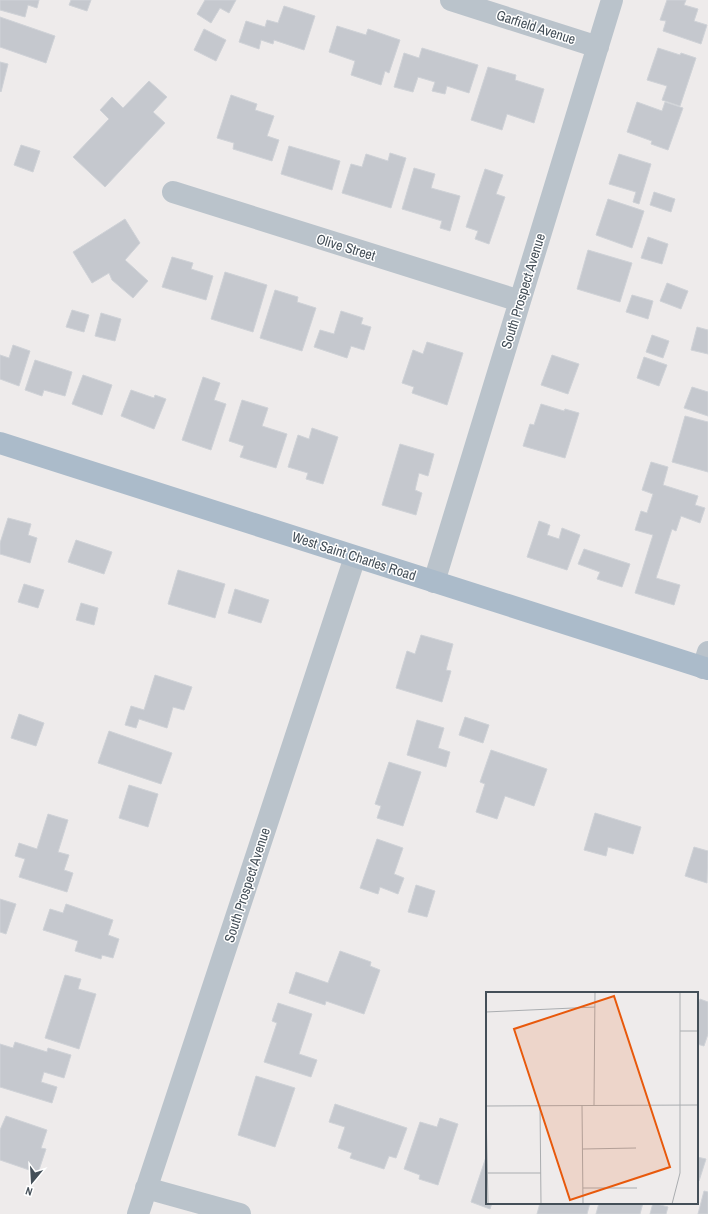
<svg xmlns="http://www.w3.org/2000/svg" width="708" height="1214" font-family="'Archivo Narrow',sans-serif">
	<style>
		.building { fill: #c5c8ce; stroke: #cfd2d7 }
		.lines { fill: none; stroke-linecap: round; stroke-linejoin: round }
		.minor { stroke: #bac3cb; stroke-width: 22 }
		.major { stroke: #abbbca; stroke-width: 22 }
		.labels { text-anchor: middle; stroke-width: 3; stroke-linejoin: round; paint-order: stroke }
		.street-label { font-size: 14px; fill: #444f58; stroke: #fff }
		.inset-road { fill: none; stroke: #aaadb0; stroke-width: 1 }
		.view { fill: #e8590c; fill-opacity: 0.15; stroke: #e8590c; stroke-width: 2 }
		.inset-edge { fill: none; stroke: #444f58; stroke-width: 2 }
	</style>
	<rect width="100%" height="100%" fill="#eeebeb"/>
	<!-- building -->
	<path class="building" d="M 0,0 L 39,0 L 37,8 L 28,5 L 25,17 L 0,10 Z
		M 71,0 L 91,0 L 87,11 L 69,5 Z
		M 205,0 L 236,0 L 229,13 L 220,8 L 211,23 L 197,14 Z
		M 667,0 L 686,0 L 684,5 L 698,9 L 694,21 L 707,25 L 701,44 L 663,31 L 666,21 L 660,20 Z
		M 284,6 L 315,16 L 304,50 L 274,40 L 273,44 L 261,40 L 259,49 L 239,42 L 246,21 L 265,27 L 267,20 L 278,23 Z
		M 0,17 L 55,36 L 46,63 L 0,47 Z
		M 337,26 L 366,35 L 368,29 L 400,40 L 389,73 L 385,71 L 381,85 L 351,75 L 355,61 L 329,52 Z
		M 204,29 L 226,40 L 216,61 L 194,50 Z
		M 422,48 L 478,65 L 469,93 L 447,86 L 445,94 L 432,91 L 435,82 L 418,77 L 413,92 L 394,87 L 404,53 L 419,58 Z
		M 658,48 L 680,55 L 681,53 L 696,58 L 680,106 L 662,100 L 667,86 L 647,80 Z
		M 0,62 L 8,64 L 1,92 L 0,91 Z
		M 488,67 L 516,75 L 515,80 L 544,89 L 534,123 L 507,114 L 502,130 L 471,120 Z
		M 149,81 L 167,97 L 153,112 L 165,123 L 105,187 L 73,157 L 109,119 L 100,110 L 112,97 L 123,108 Z
		M 231,95 L 257,104 L 255,110 L 274,116 L 267,136 L 279,140 L 272,161 L 233,149 L 234,143 L 217,138 Z
		M 637,102 L 662,111 L 665,102 L 683,108 L 668,150 L 651,144 L 652,141 L 627,132 Z
		M 21,145 L 40,151 L 33,172 L 14,165 Z
		M 289,146 L 340,161 L 332,190 L 281,174 Z
		M 390,153 L 406,158 L 391,208 L 342,193 L 351,164 L 362,167 L 366,154 L 388,161 Z
		M 619,154 L 651,164 L 639,204 L 633,202 L 636,192 L 609,184 Z
		M 414,168 L 435,174 L 431,188 L 460,196 L 450,231 L 440,228 L 442,221 L 402,209 Z
		M 485,169 L 503,175 L 496,194 L 505,197 L 489,244 L 475,239 L 478,231 L 466,227 Z
		M 654,192 L 675,199 L 671,212 L 650,205 Z
		M 608,199 L 644,211 L 632,248 L 596,235 Z
		M 125,219 L 140,243 L 125,260 L 148,281 L 133,298 L 112,280 L 109,273 L 92,283 L 73,252 Z
		M 648,237 L 668,244 L 662,264 L 641,258 Z
		M 588,250 L 632,263 L 620,302 L 577,289 Z
		M 172,257 L 193,263 L 191,269 L 213,276 L 206,300 L 162,287 Z
		M 225,272 L 267,285 L 253,332 L 211,319 Z
		M 667,283 L 688,291 L 681,309 L 660,301 Z
		M 275,290 L 298,297 L 297,302 L 316,308 L 302,351 L 260,338 Z
		M 632,295 L 653,301 L 648,319 L 626,312 Z
		M 72,310 L 89,315 L 84,332 L 66,327 Z
		M 341,311 L 363,318 L 361,324 L 371,327 L 364,350 L 351,346 L 347,358 L 314,347 L 320,330 L 334,334 Z
		M 101,313 L 121,319 L 115,341 L 95,336 Z
		M 697,327 L 708,330 L 708,354 L 691,350 Z
		M 652,335 L 669,341 L 663,358 L 646,352 Z
		M 427,342 L 463,353 L 447,405 L 412,393 L 414,387 L 402,383 L 413,350 L 423,354 Z
		M 13,345 L 30,351 L 19,386 L 0,379 L 0,355 L 9,358 Z
		M 552,355 L 579,364 L 568,394 L 541,385 Z
		M 644,357 L 667,365 L 659,386 L 637,378 Z
		M 35,360 L 72,372 L 65,396 L 44,390 L 42,396 L 25,390 Z
		M 83,375 L 112,385 L 102,415 L 72,404 Z
		M 203,377 L 220,383 L 214,400 L 226,404 L 211,450 L 182,440 Z
		M 692,387 L 708,392 L 708,416 L 684,408 Z
		M 131,390 L 154,398 L 155,395 L 166,399 L 154,429 L 121,416 Z
		M 242,400 L 268,408 L 262,426 L 287,434 L 276,468 L 240,457 L 244,446 L 229,441 Z
		M 541,404 L 564,411 L 565,409 L 579,413 L 565,458 L 523,446 L 530,424 L 534,425 Z
		M 685,416 L 708,422 L 708,472 L 672,462 Z
		M 312,428 L 338,437 L 323,484 L 306,479 L 308,473 L 288,467 L 298,435 L 309,439 Z
		M 400,444 L 434,454 L 428,476 L 419,473 L 415,490 L 422,493 L 416,515 L 382,505 Z
		M 651,462 L 668,467 L 663,485 L 698,496 L 695,505 L 705,508 L 700,523 L 681,516 L 676,531 L 672,529 L 656,578 L 680,585 L 674,605 L 635,593 L 653,535 L 635,530 L 641,511 L 647,513 L 653,494 L 642,490 Z
		M 8,518 L 31,524 L 28,535 L 37,538 L 30,563 L 0,554 L 0,543 Z
		M 539,521 L 550,525 L 547,535 L 559,539 L 562,528 L 580,535 L 567,570 L 527,557 Z
		M 76,540 L 112,552 L 104,574 L 68,562 Z
		M 584,549 L 630,564 L 622,587 L 597,579 L 600,572 L 578,564 Z
		M 178,570 L 225,584 L 215,618 L 168,604 Z
		M 24,584 L 44,590 L 38,608 L 18,602 Z
		M 235,589 L 269,600 L 261,623 L 228,613 Z
		M 81,603 L 98,608 L 94,625 L 76,620 Z
		M 421,635 L 453,644 L 446,670 L 451,671 L 442,702 L 396,688 L 407,651 L 415,654 Z
		M 155,675 L 192,687 L 184,710 L 173,707 L 167,728 L 139,719 L 136,728 L 125,725 L 131,706 L 144,710 Z
		M 19,714 L 44,723 L 36,746 L 11,738 Z
		M 465,717 L 489,725 L 483,743 L 459,735 Z
		M 417,720 L 444,728 L 438,748 L 450,752 L 446,767 L 407,755 Z
		M 109,731 L 172,753 L 161,784 L 98,763 Z
		M 491,750 L 547,769 L 534,806 L 505,796 L 497,819 L 476,812 L 485,784 L 480,782 Z
		M 389,762 L 421,772 L 403,826 L 377,818 L 381,806 L 375,804 Z
		M 129,785 L 158,794 L 148,827 L 119,818 Z
		M 595,813 L 641,827 L 633,854 L 608,847 L 606,856 L 584,850 Z
		M 48,814 L 68,820 L 58,852 L 69,855 L 64,870 L 73,873 L 67,892 L 19,877 L 25,859 L 15,856 L 19,843 L 37,849 Z
		M 377,839 L 403,848 L 394,874 L 404,878 L 398,894 L 380,887 L 378,894 L 360,888 Z
		M 694,847 L 708,851 L 707,883 L 685,876 Z
		M 416,885 L 435,891 L 427,917 L 408,912 Z
		M 0,899 L 16,904 L 6,934 L 0,932 Z
		M 66,904 L 113,920 L 108,935 L 119,939 L 113,958 L 102,955 L 101,959 L 75,951 L 78,941 L 43,930 L 50,909 L 63,913 Z
		M 340,951 L 371,962 L 370,966 L 380,970 L 364,1014 L 326,1001 L 325,1005 L 289,993 L 296,972 L 328,983 Z
		M 65,975 L 81,979 L 78,989 L 96,994 L 79,1049 L 45,1038 Z
		M 700,999 L 708,1002 L 708,1034 L 704,1046 L 697,1044 L 697,1007 Z
		M 278,1003 L 312,1014 L 299,1054 L 317,1060 L 311,1077 L 264,1062 L 277,1023 L 272,1021 Z
		M 15,1042 L 47,1052 L 48,1048 L 71,1055 L 64,1078 L 44,1072 L 41,1082 L 57,1087 L 52,1103 L 0,1087 L 0,1044 L 13,1048 Z
		M 256,1076 L 295,1088 L 275,1147 L 238,1135 Z
		M 335,1104 L 407,1128 L 396,1158 L 389,1156 L 384,1169 L 350,1158 L 352,1153 L 338,1148 L 345,1127 L 329,1122 Z
		M 6,1116 L 47,1130 L 41,1148 L 46,1149 L 38,1173 L 0,1160 L 0,1130 Z
		M 440,1118 L 458,1124 L 438,1185 L 419,1179 L 420,1175 L 404,1169 L 420,1122 L 437,1127 Z
		M 487,1154 L 487,1203 L 492,1203 L 490,1209 L 471,1202 Z
		M 697,1157 L 706,1159 L 699,1181 L 697,1180 Z
		M 704,1191 L 708,1192 L 708,1214 L 698,1214 Z
		M 540,1203 L 590,1203 L 587,1214 L 537,1214 Z
		M 599,1203 L 643,1203 L 640,1214 L 596,1214 Z
		M 653,1203 L 668,1207 L 666,1214 L 650,1214 Z"/>
	<g class="lines">
		<!-- minor -->
		<path class="minor" d="M 451,0 L 598,47
			M 173,192 L 520,301
			M 434,582 L 612,0
			M 703,668 L 708,652
			M 146,1188 L 240,1214
			M 138,1214 L 355,557"/>
		<!-- major -->
		<path class="major" d="M 0,443 L 708,669"/>
	</g>
	<g class="labels">
		<!-- street labels -->
		<g class="street-label">
			<text transform="translate(536 27) rotate(18)" y="5">Garfield Avenue</text>
			<text transform="translate(346 247) rotate(17)" y="5">Olive Street</text>
			<text transform="translate(523 291) rotate(-73)" y="5">South Prospect Avenue</text>
			<text transform="translate(354 556) rotate(18)" y="5">West Saint Charles Road</text>
			<text transform="translate(247 885) rotate(-72)" y="5">South Prospect Avenue</text>
		</g>
	</g>
	<!-- overview -->
	<g transform="translate(486 992)">
		<rect width="212" height="212" fill="#eeebeb"/>
		<path class="inset-road" d="M 0,20 L 109,15M 194,39 L 212,39M 54,113 L 55,212M 96,113 L 97,212M 108,113 L 109,0M 0,114 L 2,212M 0,114 L 212,113M 97,157 L 150,156M 1,181 L 55,181M 97,196 L 151,196M 186,212 L 194,181 L 194,0"/>
		<path class="view" d="M 128,4 L 184,175 L 84,208 L 28,37 Z"/>
		<rect width="212" height="212" class="inset-edge"/>
	</g>
	<!-- north arrow -->
	<g transform="translate(32 1182) rotate(198)" stroke="#ffffff" stroke-width="3" paint-order="stroke">
	<path d="M0-3L7 15L0 10L-7 15Z" fill="#444f58"/>
	<text y="-6" font-size="11" font-weight="bold" text-anchor="middle" fill="#444f58">N</text>
	</g>
</svg>
